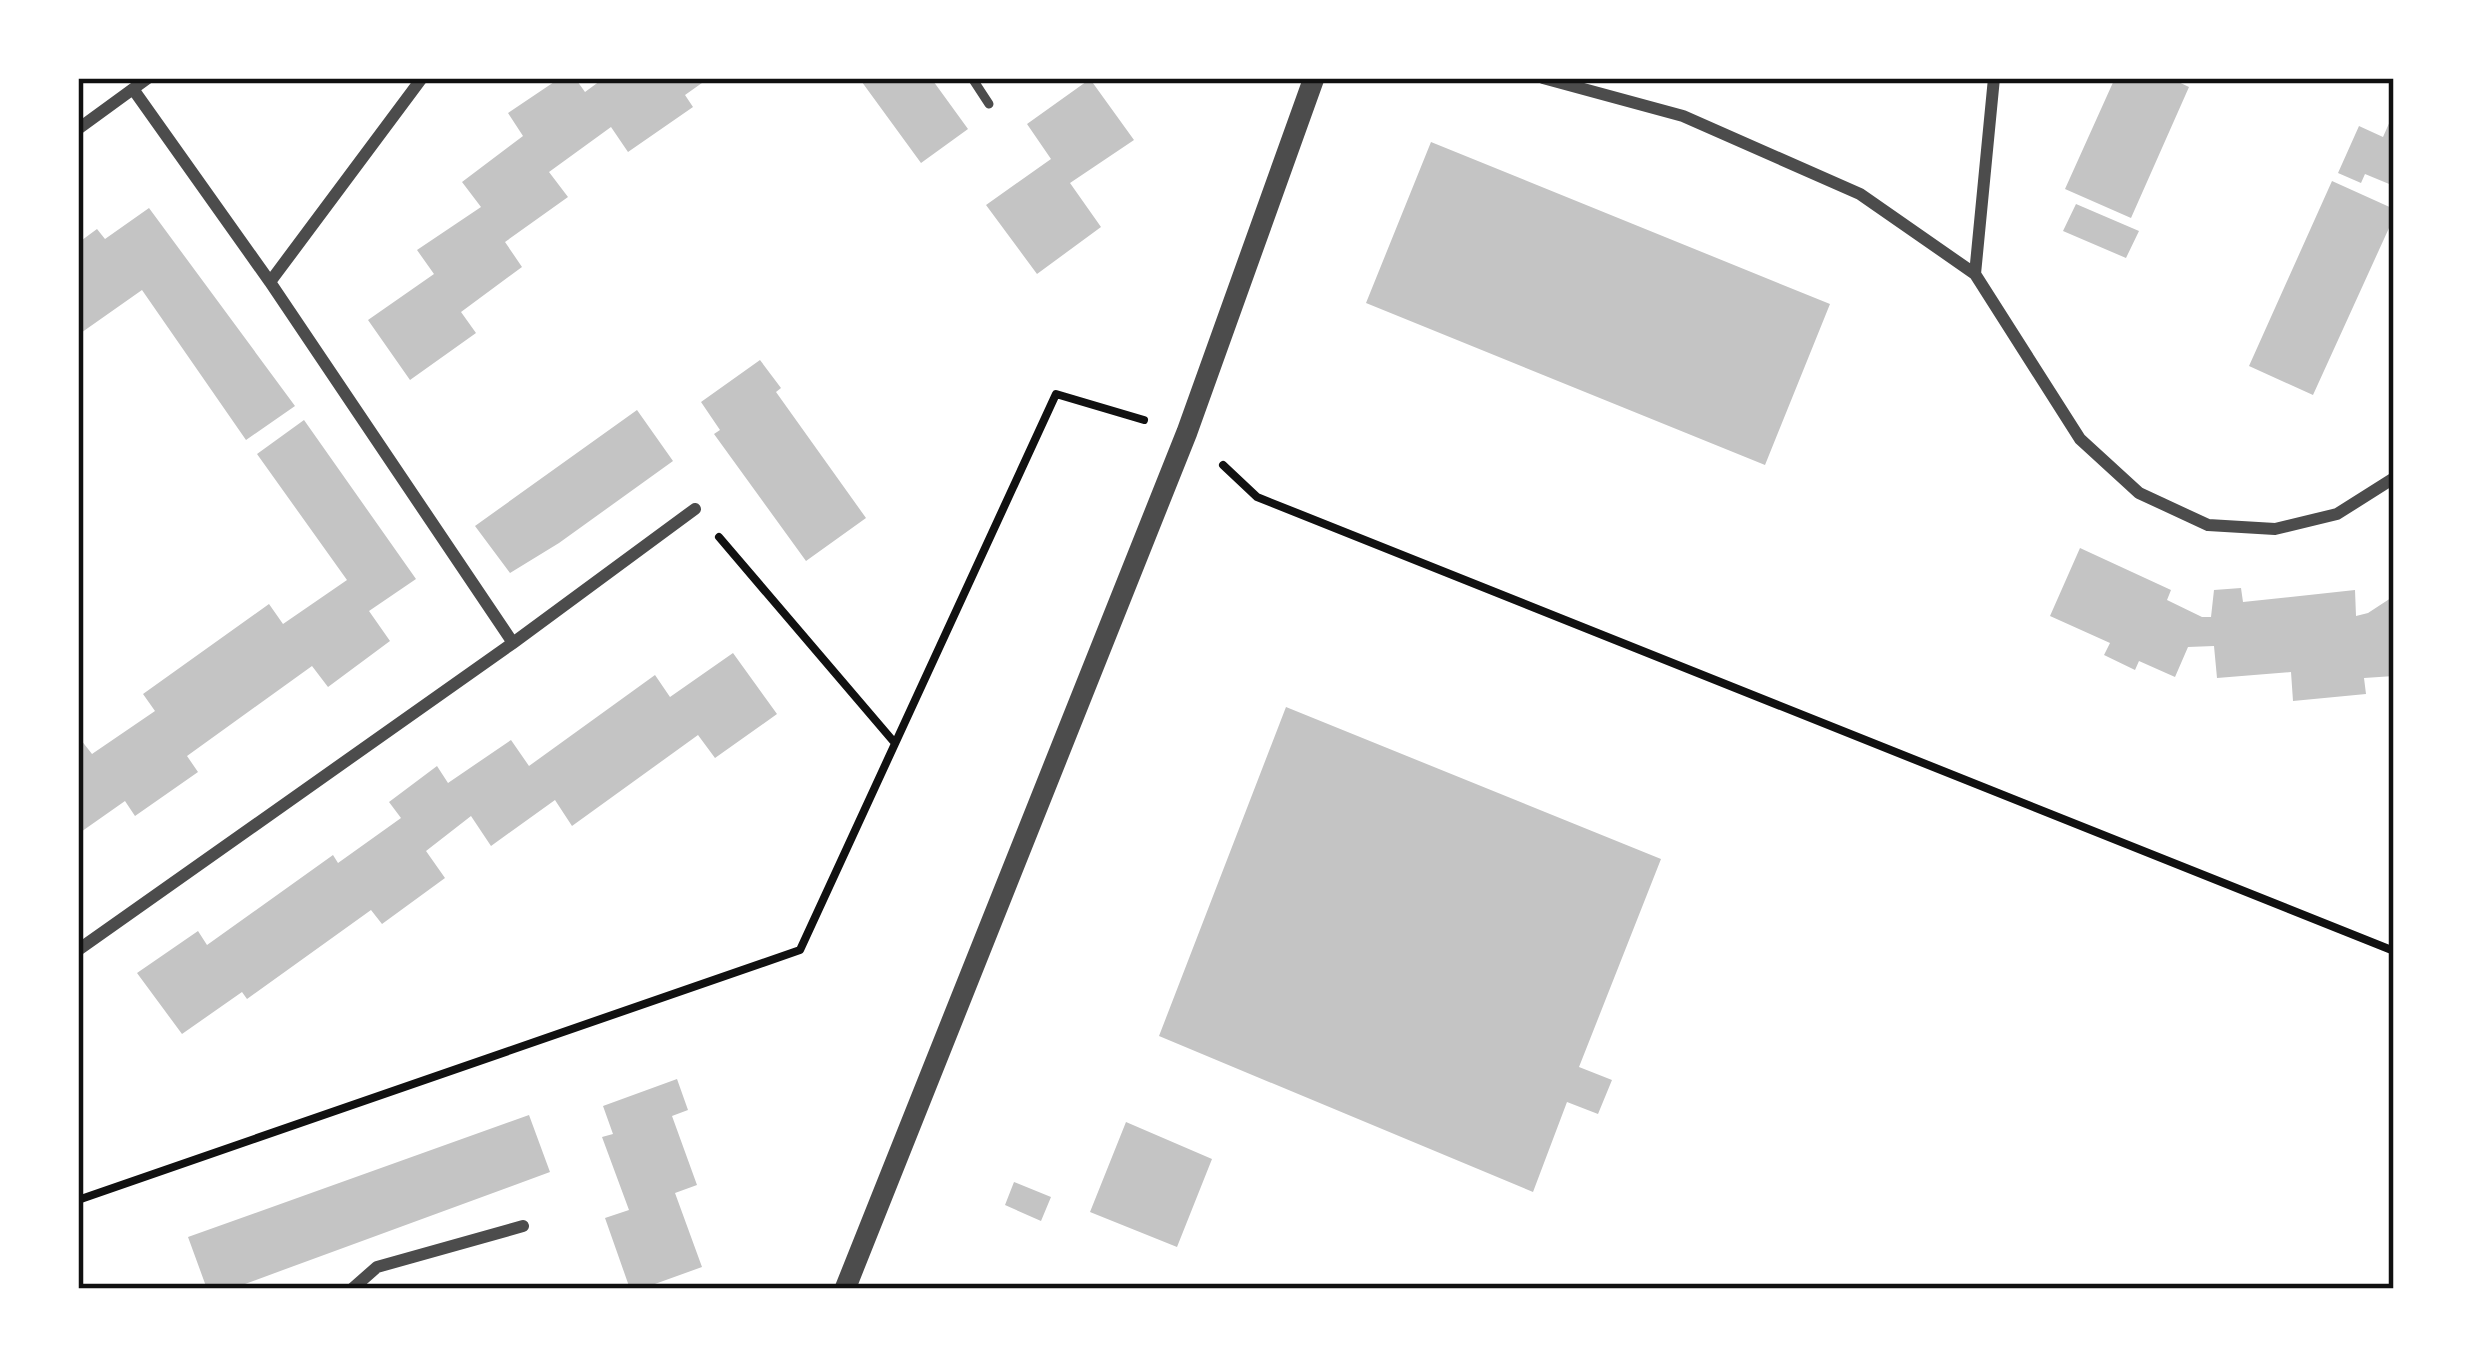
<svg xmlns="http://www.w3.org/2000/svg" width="2472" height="1367" font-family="'Varela Round',sans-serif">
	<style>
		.building { fill: #c4c4c4 }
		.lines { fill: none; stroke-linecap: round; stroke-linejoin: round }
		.path { stroke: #111; stroke-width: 8 }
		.service { stroke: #4c4c4c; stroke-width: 9 }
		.minor { stroke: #4c4c4c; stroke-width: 12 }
		.tertiary { stroke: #4c4c4c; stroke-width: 21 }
		.neatline { fill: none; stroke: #111; stroke-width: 4.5 }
	</style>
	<rect width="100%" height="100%" fill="#fff"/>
	<!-- building -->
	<path class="building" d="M 560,78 L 575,78 L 585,92 L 604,78 L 709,78 L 685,95 L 693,107 L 628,152 L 611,127 L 549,172 L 568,197 L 505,242 L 522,267 L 461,312 L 476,333 L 410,380 L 368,320 L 434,274 L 417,250 L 481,207 L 462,182 L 523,136 L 508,113 Z
		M 859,78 L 931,78 L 968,129 L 921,163 Z
		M 2115,78 L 2170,78 L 2189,87 L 2131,218 L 2065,189 Z
		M 1090,79 L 1134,140 L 1070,183 L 1101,227 L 1037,274 L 986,205 L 1051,159 L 1027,124 Z
		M 2394,112 L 2394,186 L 2365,174 L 2361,183 L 2338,173 L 2359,126 L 2383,137 Z
		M 1431,142 L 1830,304 L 1765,465 L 1366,303 Z
		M 2332,181 L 2394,209 L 2394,217 L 2313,395 L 2249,366 Z
		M 2076,204 L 2139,231 L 2126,258 L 2063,231 Z
		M 149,208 L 295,406 L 246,440 L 142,290 L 78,335 L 78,243 L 97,229 L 105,239 Z
		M 760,360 L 781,388 L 776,392 L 866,518 L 806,561 L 714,434 L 720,430 L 701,402 Z
		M 637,410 L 673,461 L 559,543 L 510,573 L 475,526 Z
		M 304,420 L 416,579 L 369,611 L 390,641 L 328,687 L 312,666 L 187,756 L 198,772 L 135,816 L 125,801 L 78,834 L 78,741 L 81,740 L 92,754 L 155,711 L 143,694 L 269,604 L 283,624 L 347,580 L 257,454 Z
		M 2080,548 L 2171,590 L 2167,600 L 2202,617 L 2211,617 L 2214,590 L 2241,588 L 2243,602 L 2355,590 L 2356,616 L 2368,613 L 2394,596 L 2394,676 L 2364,678 L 2366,694 L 2293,701 L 2291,672 L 2217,678 L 2214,646 L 2188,647 L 2175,677 L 2139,661 L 2135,670 L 2104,655 L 2110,643 L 2050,616 Z
		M 733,653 L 777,714 L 715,758 L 698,735 L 572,826 L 555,800 L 491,846 L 471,816 L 426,851 L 445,878 L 382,924 L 371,910 L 247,999 L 242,992 L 182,1034 L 137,973 L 198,931 L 207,945 L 333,855 L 338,863 L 401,818 L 389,802 L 437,766 L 448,783 L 511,740 L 529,766 L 655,675 L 670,697 Z
		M 1286,707 L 1661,859 L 1579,1067 L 1612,1080 L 1598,1114 L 1567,1102 L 1533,1192 L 1159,1036 Z
		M 677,1079 L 688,1110 L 672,1116 L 697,1185 L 675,1193 L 702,1267 L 641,1289 L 630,1289 L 605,1218 L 629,1210 L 602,1137 L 613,1134 L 603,1106 Z
		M 529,1115 L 550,1172 L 234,1288 L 207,1289 L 188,1237 Z
		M 1126,1122 L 1212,1159 L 1177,1247 L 1090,1212 Z
		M 1014,1182 L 1051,1197 L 1041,1221 L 1005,1205 Z"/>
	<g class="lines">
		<!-- path -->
		<path class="path" d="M 1223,465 L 1257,497 L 2394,951
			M 719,537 L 894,742
			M 78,1200 L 800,950 L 1056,394 L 1144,420"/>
		<!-- service -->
		<path class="service" d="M 972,78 L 989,104"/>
		<!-- minor -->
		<path class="minor" d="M 1543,78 L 1683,116 L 1860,194 L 1975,274 L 2080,439 L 2139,493 L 2208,525 L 2275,529 L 2337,514 L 2394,478
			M 133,89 L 270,282 L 513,643
			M 78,129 L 148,78
			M 1975,274 L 1994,78
			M 270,282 L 422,78
			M 78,950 L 513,643 L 695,509
			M 352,1289 L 377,1267 L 523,1226"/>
		<!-- tertiary -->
		<path class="tertiary" d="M 845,1289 L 1187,432 L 1314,78"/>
	</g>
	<!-- border -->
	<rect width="2472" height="1367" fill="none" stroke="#ffffff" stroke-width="162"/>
	<rect x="81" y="81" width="2310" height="1205" class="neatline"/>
</svg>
